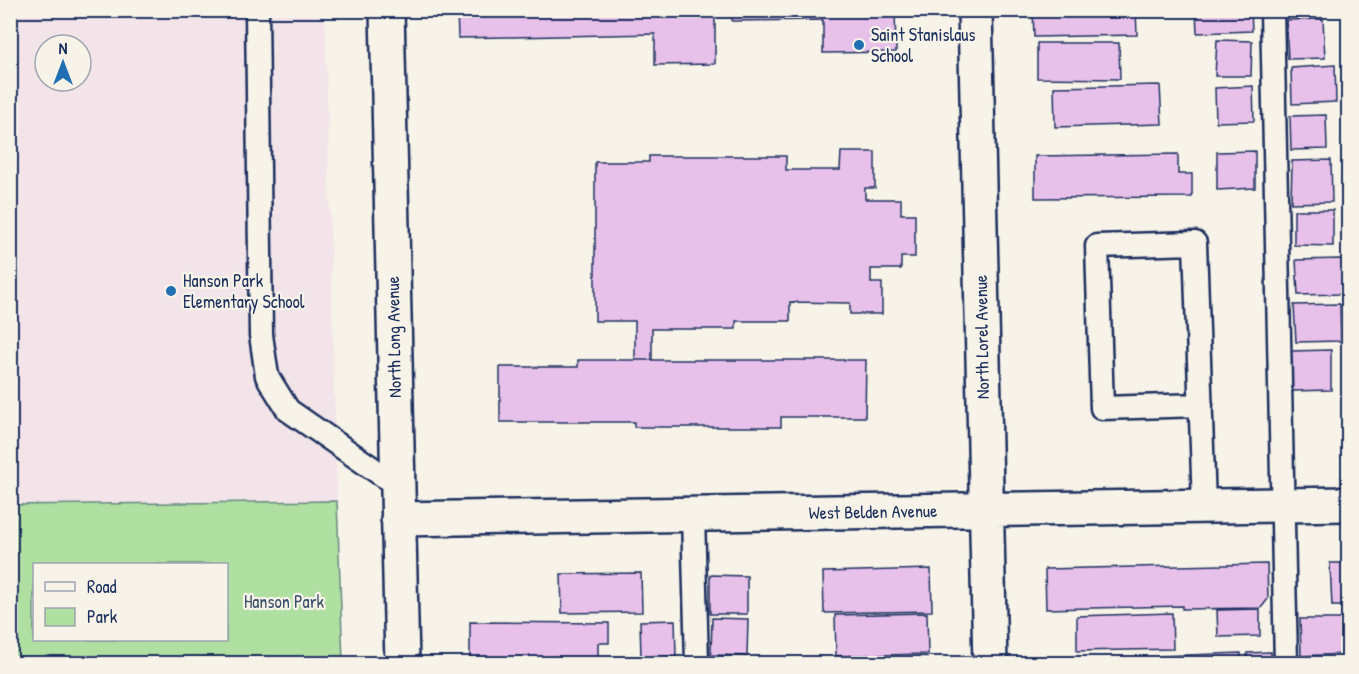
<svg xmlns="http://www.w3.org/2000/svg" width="1359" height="674" font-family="'Patrick Hand',sans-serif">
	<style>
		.built { fill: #f2e4e9; fill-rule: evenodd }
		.green { fill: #afe0a1; stroke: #658880; stroke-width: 1.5; fill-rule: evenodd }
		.building { fill: #e8c1ea; stroke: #1b2f5e; stroke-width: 1.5 }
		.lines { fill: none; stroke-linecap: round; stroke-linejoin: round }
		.lane-casing { stroke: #1b2f5e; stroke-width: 27 }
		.street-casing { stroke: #1b2f5e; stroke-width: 38 }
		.lane { stroke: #f7f3e8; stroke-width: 22 }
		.street { stroke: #f7f3e8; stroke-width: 33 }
		.poi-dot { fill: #1f6fb2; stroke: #f7f3e8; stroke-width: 2 }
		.labels { text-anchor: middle; stroke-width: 4.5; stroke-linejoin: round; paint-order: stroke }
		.poi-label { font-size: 18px; fill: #1b2f5e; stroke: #f7f3e8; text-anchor: start }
		.street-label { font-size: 18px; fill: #1b2f5e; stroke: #f7f3e8 }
		.park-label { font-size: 18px; fill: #39526b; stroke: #f7f3e8 }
	</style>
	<rect width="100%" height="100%" fill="#f7f3e8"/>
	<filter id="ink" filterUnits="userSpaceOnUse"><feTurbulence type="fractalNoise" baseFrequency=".0167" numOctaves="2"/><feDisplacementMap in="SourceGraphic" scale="12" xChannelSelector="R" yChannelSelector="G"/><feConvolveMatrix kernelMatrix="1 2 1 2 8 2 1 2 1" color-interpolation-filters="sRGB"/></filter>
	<g filter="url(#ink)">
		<!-- built -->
		<path class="built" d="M 10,11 L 325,11 L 337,501 L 11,505 ZM 45,45 L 81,45 L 81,81 L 45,81 Z"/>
		<!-- green -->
		<path class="green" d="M 337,501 L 343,663 L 11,663 L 11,505 ZM 34,564 L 226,564 L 226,640 L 34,640 Z"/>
		<!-- building -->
		<path class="building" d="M 457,10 L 895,10 L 896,52 L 823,53 L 823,20 L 732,21 L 732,17 L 715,17 L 715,64 L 655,65 L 655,34 L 458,38 Z
			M 1033,10 L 1136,10 L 1137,35 L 1034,37 Z
			M 1196,10 L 1251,10 L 1252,31 L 1197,33 Z
			M 1323,19 L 1325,58 L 1288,59 L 1286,20 Z
			M 1217,40 L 1252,41 L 1251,76 L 1215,76 Z
			M 1037,43 L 1119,43 L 1120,79 L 1037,78 Z
			M 1335,65 L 1336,102 L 1292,104 L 1291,68 Z
			M 1160,85 L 1162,124 L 1055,127 L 1054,87 Z
			M 1253,86 L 1254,121 L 1216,122 L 1215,88 Z
			M 1326,115 L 1327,149 L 1291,150 L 1290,116 Z
			M 1255,151 L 1255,188 L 1217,190 L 1217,152 Z
			M 841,152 L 875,152 L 875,188 L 865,188 L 865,199 L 901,199 L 901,214 L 915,214 L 915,257 L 901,257 L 901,269 L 871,269 L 871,283 L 882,283 L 882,314 L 850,314 L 850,303 L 790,302 L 790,321 L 736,321 L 736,329 L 652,329 L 652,360 L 635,360 L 635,321 L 595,321 L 595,162 L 649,162 L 649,156 L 786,156 L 786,170 L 840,170 Z
			M 1178,154 L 1178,174 L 1192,174 L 1192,197 L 1035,198 L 1035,156 Z
			M 1331,160 L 1332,202 L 1291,203 L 1292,161 Z
			M 1294,210 L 1333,210 L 1333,246 L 1294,245 Z
			M 1342,259 L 1343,294 L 1298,295 L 1296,260 Z
			M 1340,304 L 1341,341 L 1296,342 L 1294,305 Z
			M 1331,350 L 1331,390 L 1291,391 L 1290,351 Z
			M 578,360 L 866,360 L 865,417 L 781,417 L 781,427 L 634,427 L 634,422 L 500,422 L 500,367 L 578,367 Z
			M 1330,563 L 1348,563 L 1348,606 L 1332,606 Z
			M 1267,564 L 1268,599 L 1261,608 L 1182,609 L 1182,606 L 1046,609 L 1045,569 Z
			M 931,569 L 932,611 L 824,613 L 823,572 Z
			M 641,573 L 642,612 L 562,613 L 561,574 Z
			M 710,575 L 747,576 L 747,614 L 710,614 Z
			M 1260,609 L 1260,636 L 1218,637 L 1217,610 Z
			M 927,613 L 928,654 L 836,656 L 835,615 Z
			M 1172,613 L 1173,649 L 1077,651 L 1077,616 Z
			M 712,618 L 748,619 L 747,656 L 711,655 Z
			M 1300,619 L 1343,619 L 1344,654 L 1301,656 Z
			M 675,620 L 676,656 L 641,657 L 640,621 Z
			M 470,622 L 609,623 L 609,643 L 598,643 L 598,660 L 470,660 Z
			M 1271,652 L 1271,664 L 1247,664 L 1247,653 Z
			M 1241,653 L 1241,664 L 1162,664 L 1162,656 Z
			M 927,659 L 927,664 L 806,664 L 806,661 Z
			M 749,662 L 749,664 L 712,664 L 712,663 Z"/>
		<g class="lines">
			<!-- lane casing -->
			<g class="lane-casing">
				<path id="lane" d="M 257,10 L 261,335 L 267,376 L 288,410 L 398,486
					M 1272,10 L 1286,664
					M 1201,405 L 1102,408 L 1097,246 L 1195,243 L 1204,506
					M 693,515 L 697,664"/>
			</g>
			<!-- street casing -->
			<g class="street-casing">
				<path id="street" d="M 387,10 L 402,664
					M 975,10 L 990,664
					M 398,519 L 1348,504"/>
			</g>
			<!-- lane -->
			<use href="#lane" class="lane"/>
			<!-- street -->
			<use href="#street" class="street"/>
		</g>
	</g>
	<!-- markers -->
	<g class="poi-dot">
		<circle cx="859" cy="45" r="6"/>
		<circle cx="171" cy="291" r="6"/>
	</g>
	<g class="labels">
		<!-- poi labels -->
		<g class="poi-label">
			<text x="871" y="41">Saint Stanislaus<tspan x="871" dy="21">School</tspan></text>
			<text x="183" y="287">Hanson Park<tspan x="183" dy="21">Elementary School</tspan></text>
		</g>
		<!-- street labels -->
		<g class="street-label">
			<text transform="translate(394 337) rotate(-91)" y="6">North Long Avenue</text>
			<text transform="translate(982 337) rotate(-91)" y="6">North Lorel Avenue</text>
			<text transform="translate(873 512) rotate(-1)" y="6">West Belden Avenue</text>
		</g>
		<!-- park labels -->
		<g class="park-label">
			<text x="284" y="608">Hanson Park</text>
		</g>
	</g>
	<!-- margin -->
	<rect width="1359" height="674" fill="none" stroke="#f7f3e8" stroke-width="36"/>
	<rect x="18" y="18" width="1323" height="638" fill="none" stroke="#1b2f5e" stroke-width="2" filter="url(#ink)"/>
	<!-- legend -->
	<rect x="33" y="563" width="195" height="78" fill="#f7f3e8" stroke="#9fa5b1" stroke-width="1.5"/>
	<rect x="45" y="582" width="30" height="9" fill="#f7f3e8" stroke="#9fa5b1" stroke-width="1.5"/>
	<text x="87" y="593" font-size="18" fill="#1b2f5e">Road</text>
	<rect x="45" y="608" width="30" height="18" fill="#afe0a1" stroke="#9fa5b1" stroke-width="1.5"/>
	<text x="87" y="623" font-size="18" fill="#1b2f5e">Park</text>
	<!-- north arrow -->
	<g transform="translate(63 63)"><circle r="28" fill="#f7f3e8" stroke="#9fa5b1" stroke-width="1.5"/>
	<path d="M0-4.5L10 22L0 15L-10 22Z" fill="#1f6fb2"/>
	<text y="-9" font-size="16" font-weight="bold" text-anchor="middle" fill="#1b2f5e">N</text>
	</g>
</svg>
